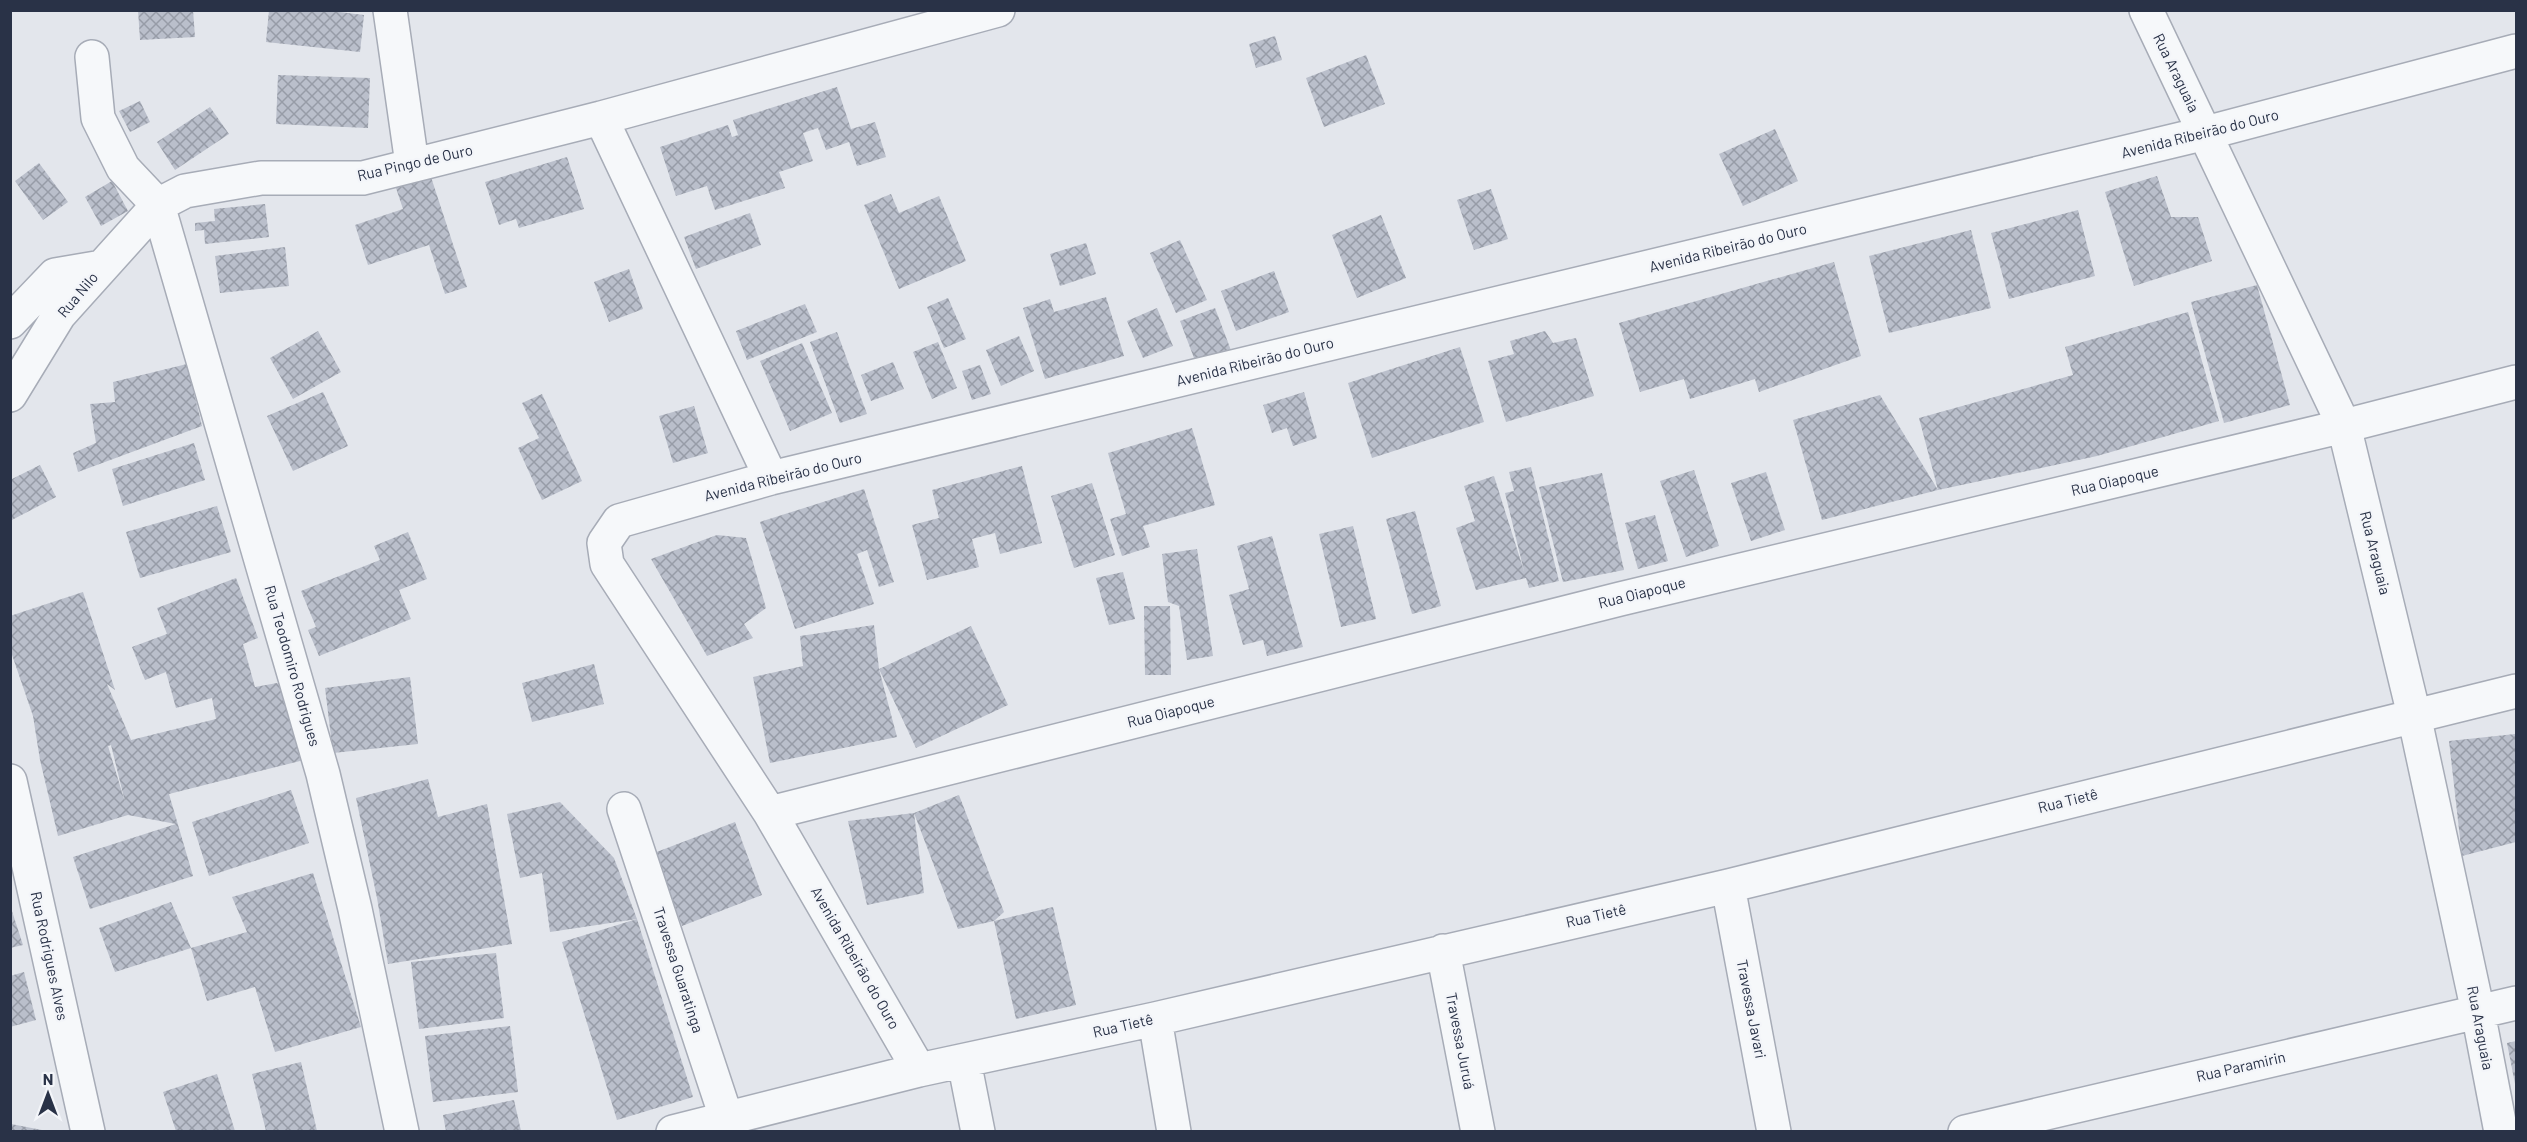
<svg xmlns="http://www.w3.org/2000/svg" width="2527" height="1142" font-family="Barlow,sans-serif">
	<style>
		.building { fill: url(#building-cross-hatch); fill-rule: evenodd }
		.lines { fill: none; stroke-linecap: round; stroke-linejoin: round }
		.minor-casing { stroke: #a7acb7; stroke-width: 36 }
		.minor { stroke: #f6f8fa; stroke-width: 33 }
		.labels { text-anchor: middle; stroke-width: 4.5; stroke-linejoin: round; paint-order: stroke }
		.street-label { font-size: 15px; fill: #293247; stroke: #f3f5f9 }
	</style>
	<defs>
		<pattern id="building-cross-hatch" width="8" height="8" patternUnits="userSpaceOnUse" patternTransform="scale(1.5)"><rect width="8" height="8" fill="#babfcb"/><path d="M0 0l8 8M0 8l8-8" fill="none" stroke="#979ca7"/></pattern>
	</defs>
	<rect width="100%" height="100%" fill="#e3e6ec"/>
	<!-- building -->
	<path class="building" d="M 138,10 L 193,10 L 195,37 L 140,40 Z
		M 269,10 L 323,10 L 364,15 L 360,52 L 266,42 Z
		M 1275,36 L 1282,60 L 1256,68 L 1249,44 Z
		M 1366,55 L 1385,104 L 1324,127 L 1306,78 Z
		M 278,75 L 370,78 L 368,128 L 276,124 Z
		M 837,87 L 851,129 L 875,122 L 886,157 L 857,166 L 849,142 L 826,150 L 818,128 L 803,133 L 813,161 L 779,172 L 785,188 L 715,210 L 707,186 L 676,196 L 660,147 L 728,125 L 732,137 L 738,135 L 733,120 Z
		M 140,101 L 150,122 L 130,132 L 119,111 Z
		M 210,107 L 229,134 L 175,170 L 157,142 Z
		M 1775,129 L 1798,181 L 1743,206 L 1719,154 Z
		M 567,157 L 584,209 L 519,228 L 516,219 L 499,225 L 485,182 Z
		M 39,163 L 68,202 L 43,220 L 15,181 Z
		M 430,174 L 467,287 L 445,294 L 429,245 L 368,265 L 355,225 L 403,209 L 395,185 Z
		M 2157,176 L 2171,217 L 2198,217 L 2212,261 L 2134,286 L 2105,192 Z
		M 112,181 L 128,211 L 101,226 L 85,197 Z
		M 1491,189 L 1508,239 L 1474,250 L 1457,200 Z
		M 891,194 L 899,213 L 939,196 L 966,261 L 899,289 L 864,205 Z
		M 265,204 L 269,237 L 205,244 L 204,230 L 195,231 L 195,223 L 215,221 L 214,209 Z
		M 2078,210 L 2095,276 L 2009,299 L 1991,233 Z
		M 750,213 L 761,245 L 696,269 L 684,237 Z
		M 1381,215 L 1406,278 L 1357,298 L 1332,235 Z
		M 1971,230 L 1991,308 L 1889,333 L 1869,256 Z
		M 1180,240 L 1207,300 L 1176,313 L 1150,253 Z
		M 1086,243 L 1096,274 L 1060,286 L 1050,254 Z
		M 285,247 L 289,286 L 220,293 L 215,256 Z
		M 1834,262 L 1861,356 L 1759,392 L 1755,379 L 1690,399 L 1684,379 L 1640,392 L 1619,323 Z
		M 629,269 L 643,309 L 609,322 L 594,282 Z
		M 1274,271 L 1289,312 L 1236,331 L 1221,291 Z
		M 2257,285 L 2290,405 L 2224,423 L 2191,302 Z
		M 1106,297 L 1124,356 L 1045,379 L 1023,308 L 1050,299 L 1054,312 Z
		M 948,298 L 966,339 L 944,348 L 927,307 Z
		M 805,304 L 817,332 L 747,360 L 736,331 Z
		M 1157,308 L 1173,346 L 1143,358 L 1127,321 Z
		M 1215,308 L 1232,353 L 1197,366 L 1180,321 Z
		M 2188,312 L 2219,421 L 2097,456 L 1938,490 L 1822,520 L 1793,420 L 1880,395 L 1938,490 L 1919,418 L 2073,375 L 2065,347 Z
		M 318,331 L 341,372 L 293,399 L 270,358 Z
		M 1545,331 L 1553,343 L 1576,338 L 1594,396 L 1506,422 L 1488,361 L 1514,354 L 1510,341 Z
		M 837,332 L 867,414 L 840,423 L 810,342 Z
		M 1019,336 L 1034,371 L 1001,386 L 986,350 Z
		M 938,342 L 957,388 L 932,399 L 913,352 Z
		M 802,343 L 832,413 L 790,431 L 760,361 Z
		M 1460,347 L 1484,422 L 1372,458 L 1348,383 Z
		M 893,362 L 904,389 L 871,401 L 861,375 Z
		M 187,364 L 202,426 L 78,472 L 73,453 L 96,443 L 90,404 L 115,402 L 113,382 Z
		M 980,365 L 991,394 L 972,400 L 962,371 Z
		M 323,392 L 348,446 L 293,471 L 267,416 Z
		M 1304,392 L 1317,438 L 1293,446 L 1287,428 L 1272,433 L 1263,405 Z
		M 542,394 L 582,481 L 542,500 L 518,448 L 539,438 L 522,403 Z
		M 694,406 L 708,453 L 673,463 L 659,416 Z
		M 1192,428 L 1215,505 L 1143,526 L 1150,547 L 1122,556 L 1110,519 L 1126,514 L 1108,453 Z
		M 194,443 L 205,480 L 123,506 L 112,469 Z
		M 40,465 L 56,497 L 10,521 L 10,480 Z
		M 1022,466 L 1042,543 L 1000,554 L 995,533 L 972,539 L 979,567 L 927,580 L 912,525 L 939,518 L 932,490 Z
		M 1531,467 L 1559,581 L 1529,588 L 1526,578 L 1476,590 L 1456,528 L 1475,521 L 1464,486 L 1494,476 L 1524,571 L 1505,493 L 1514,491 L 1509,472 Z
		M 1694,470 L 1719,546 L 1686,557 L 1660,481 Z
		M 1766,472 L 1785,530 L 1751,541 L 1731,483 Z
		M 1602,473 L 1624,570 L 1563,582 L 1539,487 Z
		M 1092,483 L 1115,555 L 1074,568 L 1051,496 Z
		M 864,489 L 894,582 L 879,587 L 867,550 L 857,554 L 874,604 L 795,629 L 760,522 Z
		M 217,506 L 231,552 L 140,578 L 126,532 Z
		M 1415,511 L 1441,606 L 1412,614 L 1386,519 Z
		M 1655,515 L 1668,561 L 1638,569 L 1625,523 Z
		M 1353,526 L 1376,619 L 1341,627 L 1319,534 Z
		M 408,532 L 427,579 L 399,590 L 411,619 L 319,656 L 308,630 L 316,627 L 301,591 L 380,560 L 374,546 Z
		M 717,535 L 746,538 L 766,608 L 744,624 L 753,638 L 707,656 L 651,559 Z
		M 1272,536 L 1303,647 L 1267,656 L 1263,640 L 1243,645 L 1229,595 L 1249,589 L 1237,546 Z
		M 1197,549 L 1213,656 L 1187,660 L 1179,606 L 1168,602 L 1162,554 Z
		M 1123,572 L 1135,619 L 1109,625 L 1096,578 Z
		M 236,578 L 258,638 L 243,644 L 255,687 L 277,683 L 293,700 L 308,759 L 169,794 L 193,876 L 90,909 L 73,857 L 176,824 L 128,815 L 58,836 L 40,760 L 33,716 L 10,649 L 10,616 L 83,592 L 115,690 L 107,684 L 131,740 L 216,719 L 212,698 L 176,708 L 166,672 L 145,680 L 132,647 L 167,634 L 157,608 ZM 111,745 L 125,802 L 108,746 Z
		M 1144,606 L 1170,606 L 1171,675 L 1145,675 Z
		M 874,625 L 879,669 L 971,626 L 1008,705 L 916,748 L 879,669 L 897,737 L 770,763 L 753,677 L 803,666 L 800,636 Z
		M 594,664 L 604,704 L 532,722 L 522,683 Z
		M 410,677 L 418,744 L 333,753 L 325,688 Z
		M 2515,734 L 2516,842 L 2462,856 L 2449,741 Z
		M 428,779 L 438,817 L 487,804 L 512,944 L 388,964 L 377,898 L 356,798 Z
		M 291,790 L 309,843 L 209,876 L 192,822 Z
		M 959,795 L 1004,912 L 994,921 L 958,929 L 914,813 Z
		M 560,802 L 614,858 L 637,919 L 550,932 L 542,873 L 520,878 L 507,814 Z
		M 914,813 L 924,893 L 867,905 L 848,821 Z
		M 735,822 L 762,895 L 682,926 L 654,853 Z
		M 313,873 L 361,1027 L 275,1052 L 255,987 L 207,1001 L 191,948 L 247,932 L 232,897 Z
		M 171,902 L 191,948 L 115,972 L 99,928 Z
		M 10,905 L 23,945 L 10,948 Z
		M 1053,907 L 1076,1005 L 1016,1019 L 994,921 Z
		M 637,919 L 693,1097 L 617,1120 L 562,942 Z
		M 496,953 L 504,1018 L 419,1029 L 411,962 Z
		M 24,972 L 36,1020 L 10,1027 L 10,976 Z
		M 510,1026 L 518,1092 L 433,1102 L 425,1036 Z
		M 2516,1041 L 2516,1084 L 2515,1084 L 2507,1043 Z
		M 301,1062 L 317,1131 L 266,1131 L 252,1074 Z
		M 217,1074 L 235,1131 L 176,1131 L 163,1092 Z
		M 514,1100 L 521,1131 L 446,1131 L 443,1115 Z
		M 11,1124 L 42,1130 L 42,1131 L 12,1131 Z"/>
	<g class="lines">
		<!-- minor casing -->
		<g class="minor-casing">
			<path id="minor" d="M 390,10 L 412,164
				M 2146,10 L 2344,426 L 2414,715 L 2478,1012 L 2501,1132
				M 92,57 L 98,118 L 123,168 L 158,205 L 323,774 L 355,909 L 402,1132
				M 10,322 L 55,275 L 102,267
				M 10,395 L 59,315 L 158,205 L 185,191 L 261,178 L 363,178 L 601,118
				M 771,478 L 601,118 L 998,10
				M 10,781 L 88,1132
				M 624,809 L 731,1132
				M 770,813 L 1620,599 L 2344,426 L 2516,382
				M 1728,886 L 1774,1132
				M 1443,951 L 1478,1132
				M 1155,1019 L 1174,1132
				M 964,1061 L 978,1132
				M 919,1070 L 770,813 L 607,564 L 604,543 L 619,521 L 771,478 L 2206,133 L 2516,51
				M 673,1132 L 919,1070 L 1155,1019 L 1728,886 L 2516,691
				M 1965,1132 L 2516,1003"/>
		</g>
		<!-- minor -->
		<use href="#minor" class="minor"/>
	</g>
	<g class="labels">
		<!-- street labels -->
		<g class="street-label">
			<text transform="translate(2176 73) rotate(64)" y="5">Rua Araguaia</text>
			<text transform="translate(2200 134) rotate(-14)" y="5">Avenida Ribeirão do Ouro</text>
			<text transform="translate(415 163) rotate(-13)" y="5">Rua Pingo de Ouro</text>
			<text transform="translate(1728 248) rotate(-14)" y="5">Avenida Ribeirão do Ouro</text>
			<text transform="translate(78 295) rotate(-50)" y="5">Rua Nilo</text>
			<text transform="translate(1255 362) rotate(-14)" y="5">Avenida Ribeirão do Ouro</text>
			<text transform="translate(783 477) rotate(-14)" y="5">Avenida Ribeirão do Ouro</text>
			<text transform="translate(2115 481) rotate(-13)" y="5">Rua Oiapoque</text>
			<text transform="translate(2375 553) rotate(76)" y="5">Rua Araguaia</text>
			<text transform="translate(1642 593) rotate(-14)" y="5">Rua Oiapoque</text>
			<text transform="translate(292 666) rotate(74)" y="5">Rua Teodomiro Rodrigues</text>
			<text transform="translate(1171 712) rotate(-14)" y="5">Rua Oiapoque</text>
			<text transform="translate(2068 801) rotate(-14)" y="5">Rua Tietê</text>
			<text transform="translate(1596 916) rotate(-13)" y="5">Rua Tietê</text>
			<text transform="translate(49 956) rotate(78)" y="5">Rua Rodrigues Alves</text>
			<text transform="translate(855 958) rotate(60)" y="5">Avenida Ribeirão do Ouro</text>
			<text transform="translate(678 970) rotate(72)" y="5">Travessa Guaratinga</text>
			<text transform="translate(1751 1009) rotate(79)" y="5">Travessa Javari</text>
			<text transform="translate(1123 1026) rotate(-13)" y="5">Rua Tietê</text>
			<text transform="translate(2480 1028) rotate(79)" y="5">Rua Araguaia</text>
			<text transform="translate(1460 1041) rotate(79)" y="5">Travessa Juruá</text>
			<text transform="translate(2241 1067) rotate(-13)" y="5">Rua Paramirin</text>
		</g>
	</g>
	<!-- border -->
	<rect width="2527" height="1142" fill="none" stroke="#293247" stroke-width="24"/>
	<!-- north arrow -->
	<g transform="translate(48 1094)" stroke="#f3f5f9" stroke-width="4.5" paint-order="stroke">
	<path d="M0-4.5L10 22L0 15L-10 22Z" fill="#293247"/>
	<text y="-9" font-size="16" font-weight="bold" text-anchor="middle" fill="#293247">N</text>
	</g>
</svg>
